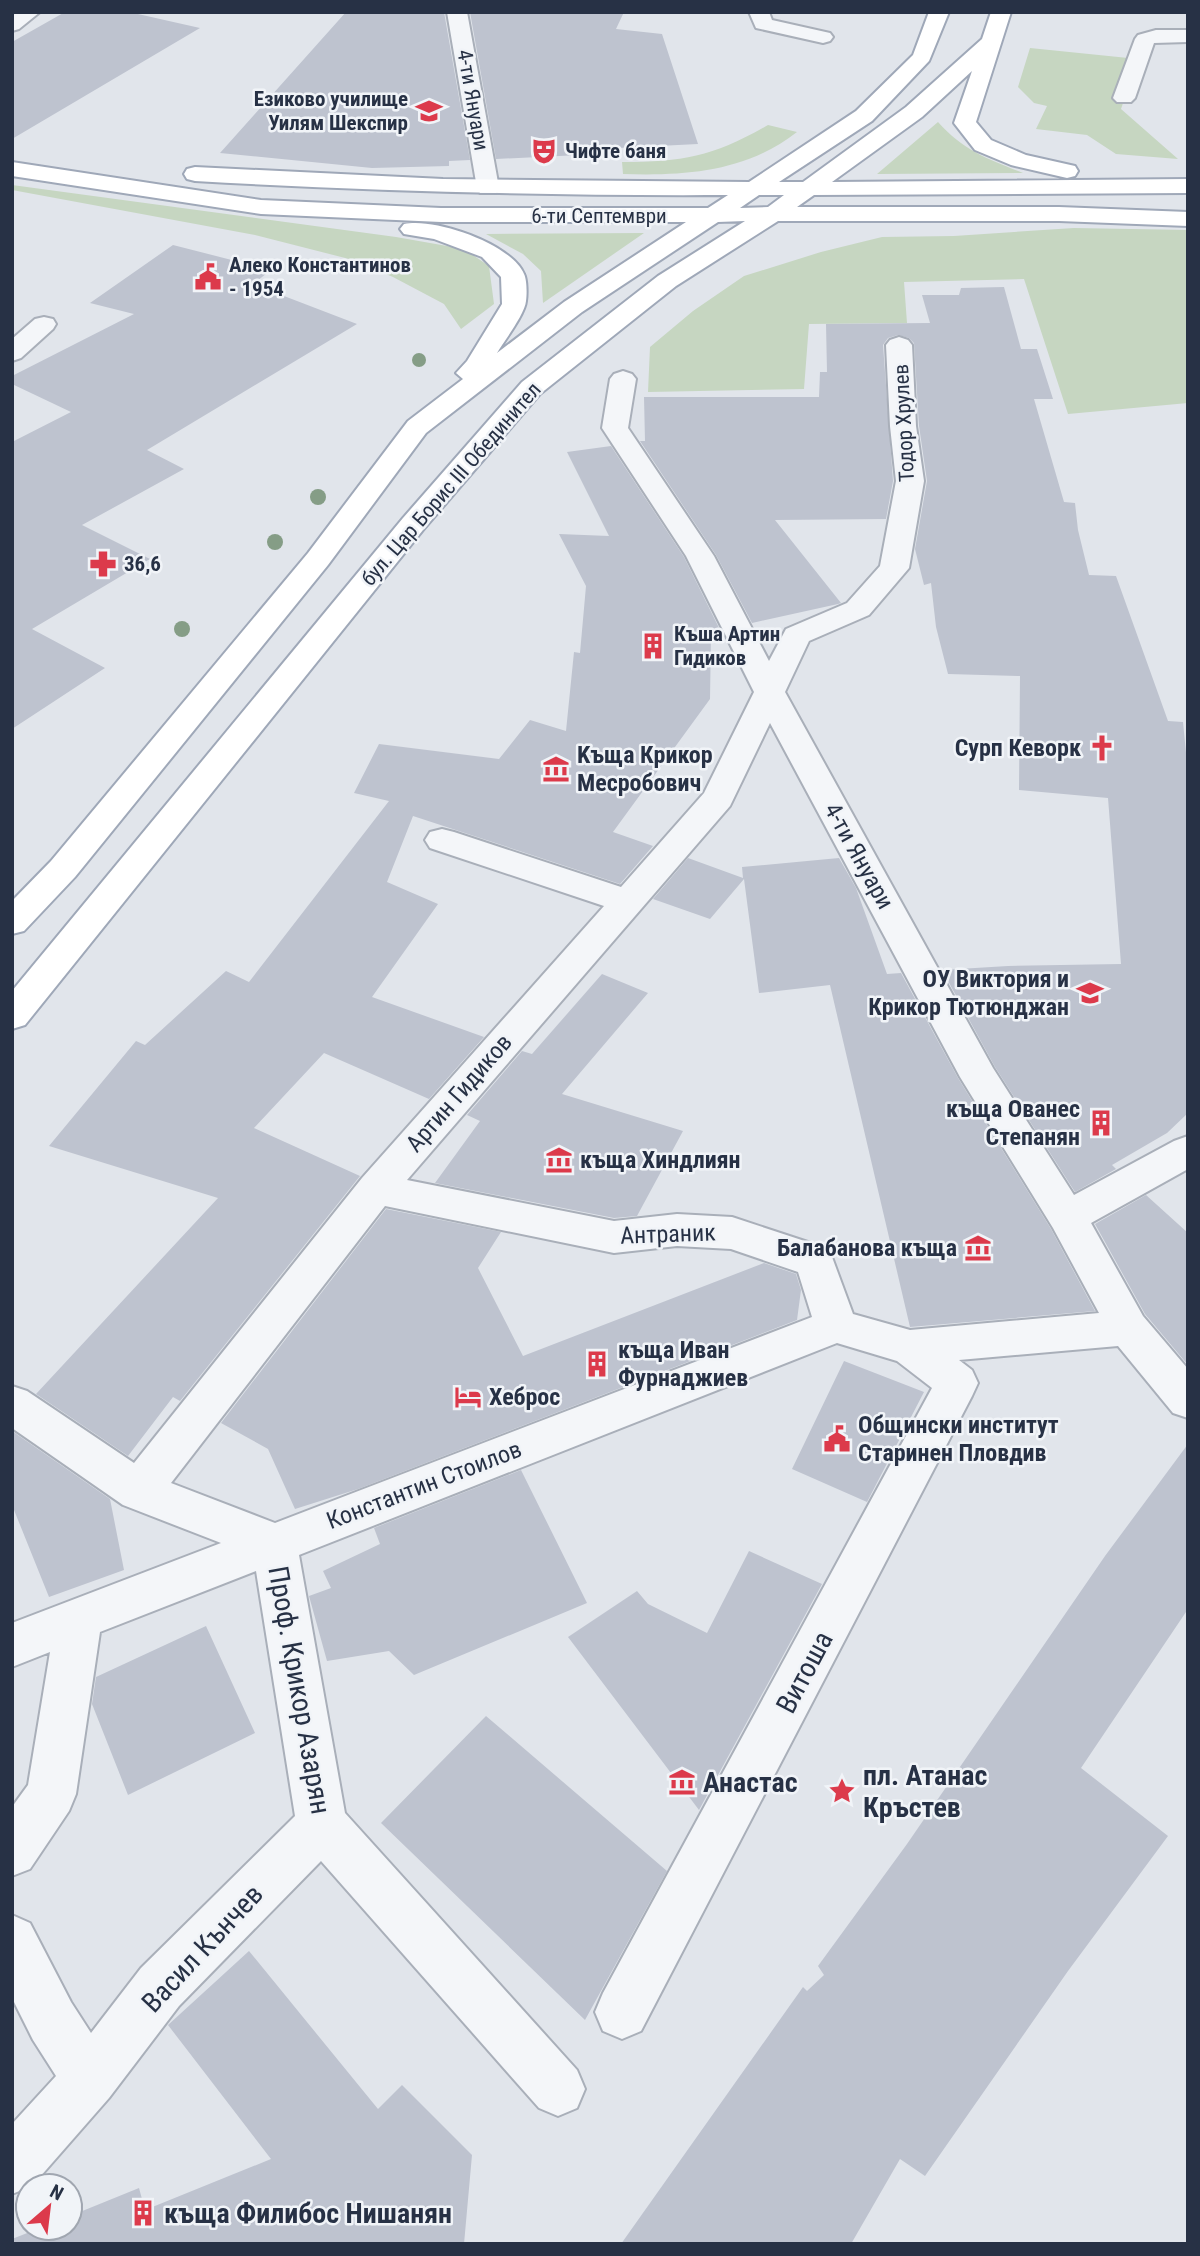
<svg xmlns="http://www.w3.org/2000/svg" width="1200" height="2256" font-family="'Roboto Condensed',sans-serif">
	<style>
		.green { fill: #c6d6c1 }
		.building { fill: #bec3cf }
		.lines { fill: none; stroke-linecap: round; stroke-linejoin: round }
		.minor-casing { stroke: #a9afb9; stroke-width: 4 }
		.major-casing { stroke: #9fa8b8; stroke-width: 4 }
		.minor { fill: #f4f6f9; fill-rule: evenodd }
		.major { fill: #fff; fill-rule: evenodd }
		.tree { fill: #859d86 }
		.labels { text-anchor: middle; stroke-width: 5; stroke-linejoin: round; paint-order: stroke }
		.far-poi-label { font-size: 21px; font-weight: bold; fill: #273145; stroke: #f1f4f8; text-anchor: start }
		.far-street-label { font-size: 21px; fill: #273145; stroke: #f1f4f8 }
		.poi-label { font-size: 24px; font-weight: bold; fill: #273145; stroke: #f1f4f8; text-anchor: start }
		.street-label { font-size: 24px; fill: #273145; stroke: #f1f4f8 }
		.near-street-label { font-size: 28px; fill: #273145; stroke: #f1f4f8 }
		.near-poi-label { font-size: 28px; font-weight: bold; fill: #273145; stroke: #f1f4f8; text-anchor: start }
	</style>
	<rect width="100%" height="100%" fill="#e1e5eb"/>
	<!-- green -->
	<path class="green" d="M 1030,48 L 1138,59 L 1121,109 L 1178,159 L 1116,154 L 1087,135 L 1036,129 L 1047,106 L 1034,103 L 1018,87 Z
		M 938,122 C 964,151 988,159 1023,173 L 877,174 Z
		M 768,125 L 797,132 C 746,172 685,176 623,174 L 622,162 C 684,162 714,156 768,125 Z
		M 12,185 L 396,237 L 464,249 L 489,266 L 494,304 L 461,329 L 444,304 L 393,277 L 353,260 L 255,235 L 12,190 Z
		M 1074,228 L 1188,230 L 1188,403 L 1068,414 L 1024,279 L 904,282 L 907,323 L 809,324 L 804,389 L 648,392 L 650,347 L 693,311 L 744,276 L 821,252 L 882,237 L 954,236 Z
		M 644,233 L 543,303 L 541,271 L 523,254 L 486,234 Z"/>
	<!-- building -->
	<path class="building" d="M 65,12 L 129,12 L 200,28 L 12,139 L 12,42 Z
		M 346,12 L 444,12 L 470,160 L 449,161 L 449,166 L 372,168 L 220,153 Z
		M 470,12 L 624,12 L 616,29 L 662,34 L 698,144 L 598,149 L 600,154 L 496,159 Z
		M 173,245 L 271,270 L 253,284 L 357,324 L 147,450 L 184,469 L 82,525 L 150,559 L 32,629 L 105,668 L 12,729 L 12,442 L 71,412 L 12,384 L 12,376 L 134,314 L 90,303 Z
		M 1004,287 L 1021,349 L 1037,349 L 1053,399 L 1034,399 L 1064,502 L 1075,503 L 1078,530 L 1089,575 L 1116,576 L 1168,721 L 1183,722 L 1188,773 L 1188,1113 L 1167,1133 L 1112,1165 L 1116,1169 L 1075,1192 L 995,1067 L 942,970 L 1008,966 L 1121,964 L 1108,798 L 1019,790 L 1020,676 L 948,674 L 936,627 L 931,583 L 924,585 L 915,549 L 927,481 L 919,426 L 914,343 L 909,338 L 898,335 L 888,338 L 883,345 L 893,481 L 886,519 L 775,520 L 841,603 L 838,604 L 752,623 L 716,555 L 640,441 L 645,441 L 644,397 L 819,397 L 820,372 L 827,372 L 826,324 L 930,323 L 922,295 L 959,295 L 961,288 Z
		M 611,446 L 684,557 L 720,630 L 711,632 L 710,699 L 613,832 L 653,846 L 620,884 L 413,816 L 387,882 L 438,904 L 372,997 L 484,1037 L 429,1099 L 324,1053 L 254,1128 L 360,1176 L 180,1401 L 173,1397 L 128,1456 L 36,1394 L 218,1198 L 49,1146 L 136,1041 L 145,1045 L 226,971 L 249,982 L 389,801 L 354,793 L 379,744 L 499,759 L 530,720 L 566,731 L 574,652 L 580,653 L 586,586 L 559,534 L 609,536 L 567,452 Z
		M 688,858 L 743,878 L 742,867 L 839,858 L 856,888 L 887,974 L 901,973 L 958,1078 L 1051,1229 L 1095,1311 L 910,1327 L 830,985 L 759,993 L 744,879 L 710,919 L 653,899 Z
		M 602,974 L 648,993 L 562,1094 L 683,1131 L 637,1216 L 614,1218 L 435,1183 L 480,1121 L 467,1115 L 522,1051 L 532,1054 Z
		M 1146,1195 L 1188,1233 L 1188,1365 L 1145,1314 L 1095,1224 Z
		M 386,1209 L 501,1232 L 478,1268 L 523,1356 L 764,1263 L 796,1274 L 801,1290 L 797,1320 L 358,1489 L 295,1509 L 268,1449 L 221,1423 Z
		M 844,1361 L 924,1392 L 867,1502 L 792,1469 Z
		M 12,1431 L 110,1499 L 124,1570 L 49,1597 L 12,1505 Z
		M 1188,1444 L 1188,1609 L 1081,1768 L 1168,1836 L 1068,1971 L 925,2176 L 900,2159 L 851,2244 L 621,2244 L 803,1987 L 807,1991 L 824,1975 L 818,1966 L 907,1844 L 1105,1556 Z
		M 521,1470 L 587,1603 L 414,1675 L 389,1651 L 327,1661 L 309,1596 L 331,1588 L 323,1571 L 380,1544 L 374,1528 Z
		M 749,1551 L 822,1584 L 699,1810 L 568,1637 L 637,1591 L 648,1604 L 707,1633 Z
		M 206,1626 L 255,1733 L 128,1795 L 92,1704 L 96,1677 Z
		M 486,1716 L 667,1871 L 585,2020 L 381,1823 Z
		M 249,1951 L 378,2109 L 402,2085 L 472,2155 L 464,2244 L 12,2244 L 12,2239 L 40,2228 L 70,2228 L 70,2216 L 139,2188 L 145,2210 L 271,2159 L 168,2025 Z"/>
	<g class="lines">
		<!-- minor casing -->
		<g class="minor-casing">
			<path id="minor" d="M 17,12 L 40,12 L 19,29 L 12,31 L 12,16 Z
				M 447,12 L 467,12 L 499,188 L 496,193 L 480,193 L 477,188 Z
				M 749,12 L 769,12 L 772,20 L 830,33 L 833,37 L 830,41 L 823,43 L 756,28 Z
				M 1156,30 L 1188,30 L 1188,42 L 1154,43 L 1135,98 L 1131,102 L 1117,102 L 1113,98 L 1135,39 L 1138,35 Z
				M 44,317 L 53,319 L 56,324 L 53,329 L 21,358 L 12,361 L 12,339 L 35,319 Z
				M 899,337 L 908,340 L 912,345 L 916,426 L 924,481 L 909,568 L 869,615 L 809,641 L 785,692 L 993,1068 L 1074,1195 L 1174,1141 L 1188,1136 L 1188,1169 L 1091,1223 L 1143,1316 L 1188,1369 L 1188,1418 L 1173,1413 L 1118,1346 L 959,1360 L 972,1370 L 978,1383 L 972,1396 L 641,2031 L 622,2039 L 603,2031 L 595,2012 L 603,1993 L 932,1388 L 897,1361 L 837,1343 L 299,1555 L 345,1813 L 577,2070 L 585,2089 L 577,2108 L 558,2116 L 539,2108 L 321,1861 L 179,2006 L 109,2098 L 32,2186 L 12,2194 L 12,2124 L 56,2076 L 33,2040 L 12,1998 L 12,1915 L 30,1923 L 71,2002 L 91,2033 L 141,1968 L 295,1816 L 256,1571 L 100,1632 L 76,1794 L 69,1811 L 30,1869 L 12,1876 L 12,1807 L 28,1785 L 50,1652 L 12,1667 L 12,1623 L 221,1543 L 123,1505 L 12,1428 L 12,1386 L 27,1391 L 134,1463 L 362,1178 L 604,906 L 430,848 L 425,840 L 430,832 L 442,829 L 454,832 L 621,887 L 704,793 L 754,692 L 686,556 L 602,428 L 610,379 L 614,374 L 623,371 L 632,374 L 636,379 L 628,428 L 714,556 L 769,661 L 786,629 L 847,603 L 880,566 L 896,481 L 890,426 L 886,345 L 890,340 ZM 770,723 L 960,1077 L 1053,1228 L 1099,1313 L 910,1330 L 853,1314 L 829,1249 L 732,1217 L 677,1214 L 614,1221 L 407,1180 L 730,806 ZM 385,1206 L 614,1253 L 677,1246 L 731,1249 L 798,1272 L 812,1317 L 275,1523 L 171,1483 Z"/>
		</g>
		<!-- major casing -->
		<g class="major-casing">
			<path id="major" d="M 929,12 L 949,12 L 929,61 L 872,121 L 779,182 L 803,182 L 906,107 L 982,39 L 991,12 L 1011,12 L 976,122 L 991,140 L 1026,155 L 1075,166 L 1078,171 L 1075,176 L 1067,178 L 1011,165 L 975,150 L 954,123 L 972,71 L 922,117 L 832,182 L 1188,179 L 1188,193 L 814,195 L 797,207 L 1059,207 L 1188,212 L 1188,226 L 1059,221 L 778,221 L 676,286 L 540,394 L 423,530 L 25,1025 L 12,1029 L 12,991 L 403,518 L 522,382 L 658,276 L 745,221 L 718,222 L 582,312 L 426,433 L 328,565 L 75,877 L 24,931 L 12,934 L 12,901 L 51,861 L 308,553 L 408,421 L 463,379 L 456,373 L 467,361 L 502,304 L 501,277 L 482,257 L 434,239 L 404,234 L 400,229 L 404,224 C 434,217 512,244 524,274 C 527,280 527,294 526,301 C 525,314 504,341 497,353 L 564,302 L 686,222 L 441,222 L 261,214 L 12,176 L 12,162 L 261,200 L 441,208 L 708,208 L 728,195 C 550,196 372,191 195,181 L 187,179 L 184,174 L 187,169 L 195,167 L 443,179 L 749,182 L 856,111 L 913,55 ZM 759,195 L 784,195 L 768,207 L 740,208 Z"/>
		</g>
		<!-- minor -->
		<use href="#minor" class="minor"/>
		<!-- major -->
		<use href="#major" class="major"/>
	</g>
	<!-- trees -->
	<g class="tree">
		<circle cx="419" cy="360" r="7"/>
		<circle cx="318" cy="497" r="8"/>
		<circle cx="275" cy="542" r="8"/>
		<circle cx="182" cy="629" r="8"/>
	</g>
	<!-- icons -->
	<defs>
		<g id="school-bare" transform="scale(2.1)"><path d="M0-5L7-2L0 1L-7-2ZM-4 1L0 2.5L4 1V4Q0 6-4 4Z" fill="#dc3a4b" stroke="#f1f4f8" stroke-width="2.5" paint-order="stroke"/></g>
		<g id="theatre-bare" transform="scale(2.1)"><path d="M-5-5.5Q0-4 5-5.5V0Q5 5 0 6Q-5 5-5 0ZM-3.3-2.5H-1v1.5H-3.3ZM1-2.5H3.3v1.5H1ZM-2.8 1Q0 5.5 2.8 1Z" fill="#dc3a4b" stroke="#f1f4f8" stroke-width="2.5" paint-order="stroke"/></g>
		<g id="civic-bare" transform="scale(2.1)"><path d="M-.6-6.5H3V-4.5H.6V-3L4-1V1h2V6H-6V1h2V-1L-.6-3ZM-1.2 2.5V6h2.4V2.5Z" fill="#dc3a4b" stroke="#f1f4f8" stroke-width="2.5" paint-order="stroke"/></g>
		<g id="pharmacy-bare" transform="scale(2.1)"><path d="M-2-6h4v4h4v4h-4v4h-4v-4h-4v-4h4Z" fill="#dc3a4b" stroke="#f1f4f8" stroke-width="2.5" paint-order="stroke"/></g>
		<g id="building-bare" transform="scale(2.1)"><path d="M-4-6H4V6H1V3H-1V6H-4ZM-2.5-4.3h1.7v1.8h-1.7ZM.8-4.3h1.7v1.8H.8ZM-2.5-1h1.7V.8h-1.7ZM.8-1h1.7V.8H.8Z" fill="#dc3a4b" stroke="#f1f4f8" stroke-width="2.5" paint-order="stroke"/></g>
		<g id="church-bare" transform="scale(2.1)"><path d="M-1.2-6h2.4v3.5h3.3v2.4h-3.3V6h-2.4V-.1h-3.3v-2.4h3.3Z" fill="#dc3a4b" stroke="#f1f4f8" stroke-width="2.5" paint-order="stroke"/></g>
		<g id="museum-bare" transform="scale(2.1)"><path d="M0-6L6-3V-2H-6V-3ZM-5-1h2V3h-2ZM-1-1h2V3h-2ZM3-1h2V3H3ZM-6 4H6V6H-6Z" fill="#dc3a4b" stroke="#f1f4f8" stroke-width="2.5" paint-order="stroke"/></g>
		<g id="hotel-bare" transform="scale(2.1)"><path d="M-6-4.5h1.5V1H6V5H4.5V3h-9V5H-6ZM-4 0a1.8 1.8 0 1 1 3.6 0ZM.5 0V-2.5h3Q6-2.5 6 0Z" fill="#dc3a4b" stroke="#f1f4f8" stroke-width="2.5" paint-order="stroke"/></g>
		<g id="sight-bare" transform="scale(2.1)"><path d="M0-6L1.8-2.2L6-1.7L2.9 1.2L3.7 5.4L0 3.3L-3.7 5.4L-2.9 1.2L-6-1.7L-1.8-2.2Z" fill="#dc3a4b" stroke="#f1f4f8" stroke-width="2.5" paint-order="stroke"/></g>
	</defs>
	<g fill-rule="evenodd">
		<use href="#school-bare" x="429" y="111"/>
		<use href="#theatre-bare" x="544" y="151"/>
		<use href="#civic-bare" x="208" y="277"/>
		<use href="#pharmacy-bare" x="103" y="564"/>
		<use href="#building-bare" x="653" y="646"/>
		<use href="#church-bare" x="1102" y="748"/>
		<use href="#museum-bare" x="556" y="769"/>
		<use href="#school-bare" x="1090" y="993"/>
		<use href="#building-bare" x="1101" y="1123"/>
		<use href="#museum-bare" x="559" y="1160"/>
		<use href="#museum-bare" x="978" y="1248"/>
		<use href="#building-bare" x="597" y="1364"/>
		<use href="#hotel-bare" x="468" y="1397"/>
		<use href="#civic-bare" x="837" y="1439"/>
		<use href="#museum-bare" x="682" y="1782"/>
		<use href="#sight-bare" x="842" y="1791"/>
		<use href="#building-bare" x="143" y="2213"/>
	</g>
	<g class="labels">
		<!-- far-poi labels -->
		<g class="far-poi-label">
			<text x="408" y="106" text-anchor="end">Езиково училище<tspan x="408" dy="24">Уилям Шекспир</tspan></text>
			<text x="565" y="158">Чифте баня</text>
			<text x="229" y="272">Алеко Константинов<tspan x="229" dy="24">- 1954</tspan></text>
			<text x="124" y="571">36,6</text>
			<text x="674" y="641">Къша Артин<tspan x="674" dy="24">Гидиков</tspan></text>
		</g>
		<!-- far-street labels -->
		<g class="far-street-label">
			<text transform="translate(473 100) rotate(80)" y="7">4-ти Януари</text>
			<text x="599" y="223">6-ти Септември</text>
			<text transform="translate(904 423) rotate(-93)" y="7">Тодор Хрулев</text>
			<text transform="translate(451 484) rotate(-49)" y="7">бул. Цар Борис III Обединител</text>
		</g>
		<!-- poi labels -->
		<g class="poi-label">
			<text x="1081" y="756" text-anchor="end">Сурп Кеворк</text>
			<text x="577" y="763">Kъща Крикор<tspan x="577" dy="28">Месробович</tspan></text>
			<text x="1069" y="987" text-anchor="end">ОУ Виктория и<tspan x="1069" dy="28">Крикор Тютюнджан</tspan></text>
			<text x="1080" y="1117" text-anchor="end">къща Ованес<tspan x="1080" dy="28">Степанян</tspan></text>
			<text x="580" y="1168">къща Хиндлиян</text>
			<text x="957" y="1256" text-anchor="end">Балабанова къща</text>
			<text x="618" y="1358">къща Иван<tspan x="618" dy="28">Фурнаджиев</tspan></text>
			<text x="489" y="1405">Хеброс</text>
			<text x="858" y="1433">Общински институт<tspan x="858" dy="28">Старинен Пловдив</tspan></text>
		</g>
		<!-- street labels -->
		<g class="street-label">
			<text transform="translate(859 856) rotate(61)" y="8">4-ти Януари</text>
			<text transform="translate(459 1093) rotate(-49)" y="8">Артин Гидиков</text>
			<text transform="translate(668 1234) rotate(-2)" y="8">Антраник</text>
			<text transform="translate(424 1485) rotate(-21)" y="8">Константин Стоилов</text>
		</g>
		<!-- near-street labels -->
		<g class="near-street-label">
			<text transform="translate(804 1672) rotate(-62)" y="10">Витоша</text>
			<text transform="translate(300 1690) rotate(80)" y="10">Проф. Крикор Азарян</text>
			<text transform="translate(202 1948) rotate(-47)" y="10">Васил Кънчев</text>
		</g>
		<!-- near-poi labels -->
		<g class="near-poi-label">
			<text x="863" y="1785">пл. Атанас<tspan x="863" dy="32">Кръстев</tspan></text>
			<text x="703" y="1792">Анастас</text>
			<text x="164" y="2223">къща Филибос Нишанян</text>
		</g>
	</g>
	<!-- border -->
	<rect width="1200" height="2256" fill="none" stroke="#273145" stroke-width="28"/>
	<!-- north arrow -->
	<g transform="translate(49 2207) rotate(28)"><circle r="33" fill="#f1f4f8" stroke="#a0a6b0" stroke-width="2"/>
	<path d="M0-5L12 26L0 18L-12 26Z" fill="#dc3a4b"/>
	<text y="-10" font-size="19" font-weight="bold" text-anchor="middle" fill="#273145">N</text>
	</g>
</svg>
